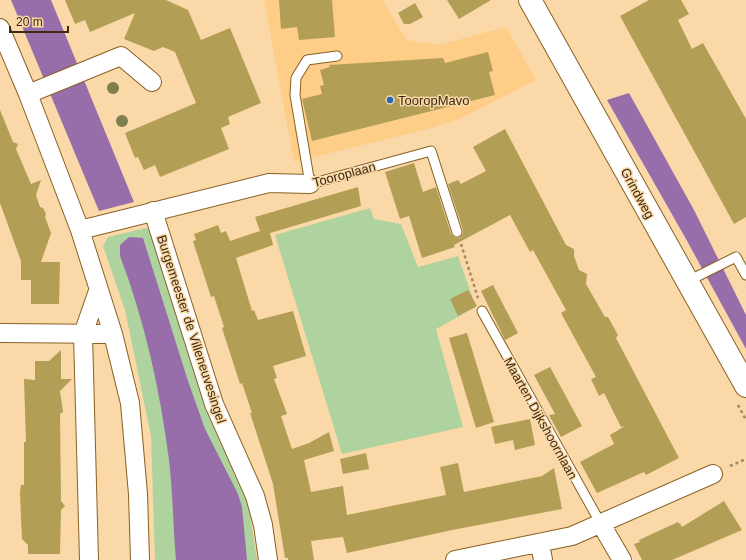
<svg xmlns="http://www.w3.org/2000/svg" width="746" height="560" font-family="Arial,sans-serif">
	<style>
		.built { fill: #fecd88 }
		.green { fill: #afd39e }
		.water { fill: #976ea9 }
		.building { fill: #b29f55 }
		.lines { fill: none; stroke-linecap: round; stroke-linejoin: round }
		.lane-casing { stroke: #886123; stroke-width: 11 }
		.street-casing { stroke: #886123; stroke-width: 20 }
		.secondary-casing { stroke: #886123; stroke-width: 24 }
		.path { stroke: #a48964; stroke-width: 2.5; stroke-dasharray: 3 3; stroke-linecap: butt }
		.lane { stroke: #fff; stroke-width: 9 }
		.street { stroke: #fff; stroke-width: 18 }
		.secondary { stroke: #fff; stroke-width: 22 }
		.tree { fill: #7f7e4f }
		.poi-dot { fill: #2669ba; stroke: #fbd8a8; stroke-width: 1.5 }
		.labels { text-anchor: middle; stroke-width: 3; stroke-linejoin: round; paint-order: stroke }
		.poi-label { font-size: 13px; fill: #3c2b12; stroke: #fbd8a8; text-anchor: start }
		.street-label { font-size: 13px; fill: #3c2b12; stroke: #fbd8a8 }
	</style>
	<rect width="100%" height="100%" fill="#fbd8a8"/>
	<!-- built -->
	<path class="built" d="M 264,0 L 382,0 L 407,40 L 439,45 L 506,27 L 536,80 L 457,120 L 427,129 L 294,162 Z"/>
	<!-- green -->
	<path class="green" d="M 370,208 L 374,219 L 401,224 L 418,267 L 458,256 L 476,307 L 436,329 L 463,427 L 342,454 L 275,235 Z
		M 146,228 L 152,231 L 215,430 L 237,471 L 248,502 L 257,560 L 155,560 L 151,436 L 125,310 L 103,246 L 108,237 Z"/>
	<!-- water -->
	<path class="water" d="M 11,0 L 51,0 L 134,202 L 99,211 Z
		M 629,93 L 694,210 L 746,315 L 746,349 L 686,239 L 607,100 Z
		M 129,237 L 143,238 L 188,381 L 205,429 L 238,494 L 242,507 L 247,560 L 176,560 C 173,527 173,493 169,460 C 160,390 145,322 120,256 L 120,245 Z"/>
	<!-- building -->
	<path class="building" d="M 65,0 L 166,0 L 188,10 L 201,40 L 230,28 L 261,103 L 228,117 L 230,124 L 221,128 L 229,149 L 160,177 L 155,165 L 144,170 L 138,157 L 135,158 L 125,133 L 196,103 L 175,52 L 163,47 L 154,51 L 124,39 L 135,13 L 90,32 L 85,20 L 75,24 Z
		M 279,0 L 332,0 L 335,37 L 299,40 L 297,27 L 281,29 Z
		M 447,0 L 491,0 L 459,19 Z
		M 649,0 L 681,0 L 689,14 L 678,20 L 692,49 L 703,43 L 746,119 L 746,217 L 734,224 L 620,16 Z
		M 415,3 L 423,17 L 410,24 L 404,24 L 398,13 Z
		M 488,52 L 493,71 L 489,72 L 495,95 L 312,141 L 302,99 L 322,94 L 320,86 L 324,85 L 320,70 L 330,67 L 329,65 L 443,58 L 445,63 Z
		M 0,110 L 13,142 L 18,144 L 16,149 L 31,184 L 41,180 L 36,195 L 40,207 L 43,208 L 46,214 L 45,217 L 51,233 L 41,262 L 60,262 L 59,304 L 31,304 L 31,280 L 21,280 L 21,261 L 0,203 Z
		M 505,129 L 566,245 L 574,249 L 574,256 L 579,270 L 587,274 L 586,284 L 605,317 L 608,317 L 618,335 L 616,338 L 679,458 L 646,475 L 644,472 L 597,493 L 580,462 L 614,444 L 610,435 L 625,426 L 621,427 L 604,393 L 599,396 L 591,379 L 596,377 L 561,313 L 566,310 L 533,250 L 530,252 L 510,215 L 454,245 L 455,247 L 422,258 L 409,216 L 400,219 L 385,172 L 414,163 L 423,192 L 436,187 L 451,234 L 455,238 L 459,238 L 463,234 L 463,230 L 448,184 L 458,180 L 461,184 L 486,171 L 473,147 Z
		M 358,187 L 361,206 L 270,233 L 273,245 L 236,258 L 252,311 L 254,310 L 258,320 L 293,311 L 306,356 L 273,366 L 277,378 L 274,379 L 287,414 L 281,416 L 292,449 L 309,443 L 329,432 L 334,451 L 304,460 L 311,492 L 343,486 L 347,515 L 446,495 L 440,467 L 458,463 L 464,492 L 542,476 L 554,468 L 562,509 L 452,530 L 347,553 L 343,537 L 311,541 L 314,560 L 288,560 L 288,558 L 285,558 L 273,484 L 250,413 L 252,413 L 242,383 L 240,384 L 222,328 L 224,327 L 214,296 L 211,297 L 193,241 L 196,240 L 194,234 L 218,225 L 221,233 L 226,231 L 230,241 L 260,231 L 255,217 Z
		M 493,285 L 518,333 L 505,340 L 481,291 Z
		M 468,290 L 477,306 L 458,316 L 450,299 Z
		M 467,333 L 494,422 L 476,428 L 449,338 Z
		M 61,350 L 61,379 L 72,379 L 60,391 L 63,412 L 60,414 L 61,501 L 65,506 L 61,510 L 60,554 L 28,554 L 28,545 L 22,539 L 21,519 L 20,492 L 21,485 L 24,485 L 24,442 L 26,442 L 24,379 L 35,380 L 35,361 L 49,361 Z
		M 550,367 L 582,426 L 561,437 L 549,415 L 555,414 L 534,375 Z
		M 530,419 L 535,445 L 515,450 L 513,440 L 495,444 L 491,427 Z
		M 366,453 L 369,469 L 343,474 L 340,459 Z
		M 724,501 L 742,530 L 672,560 L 642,560 L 634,544 L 640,542 L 639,540 L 678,522 L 679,524 L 680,523 L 682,527 Z"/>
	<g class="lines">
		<!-- lane casing -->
		<g class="lane-casing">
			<path id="lane" d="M 337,56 L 307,60 L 296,78 L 295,95 L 310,184 L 431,151 L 457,232
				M 688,281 L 736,257 L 746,275
				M 482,311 L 601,524"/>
		</g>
		<!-- street casing -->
		<g class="street-casing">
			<path id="street" d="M 0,28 L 28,94 L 80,230 L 113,334 L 130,403 L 138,494 L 140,560
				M 28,94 L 121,56 L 152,82
				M 153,211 L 214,404 L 255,496 L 263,525 L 268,560
				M 80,230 L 269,183 L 310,184
				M 0,333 L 113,334
				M 601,524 L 622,560
				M 540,543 L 543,560
				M 89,560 L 83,334 L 98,291
				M 455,560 L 572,536 L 713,474"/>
		</g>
		<!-- secondary casing -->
		<g class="secondary-casing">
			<path id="secondary" d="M 530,0 L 746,386"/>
		</g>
		<!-- path -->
		<path class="path" d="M 461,244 L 478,298
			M 738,405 L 746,420
			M 730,466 L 746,459"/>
		<!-- lane -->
		<use href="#lane" class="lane"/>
		<!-- street -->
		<use href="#street" class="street"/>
		<!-- secondary -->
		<use href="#secondary" class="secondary"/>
	</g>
	<!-- trees -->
	<g class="tree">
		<circle cx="113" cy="88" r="6"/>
		<circle cx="122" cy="121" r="6"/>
	</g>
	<!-- markers -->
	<circle class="poi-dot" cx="390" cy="100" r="4"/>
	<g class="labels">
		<!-- poi labels -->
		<g class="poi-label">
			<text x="398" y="105">TooropMavo</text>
		</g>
		<!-- street labels -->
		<g class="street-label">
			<text transform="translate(344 174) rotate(-15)" y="5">Tooroplaan</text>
			<text transform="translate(638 193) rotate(61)" y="5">Grindweg</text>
			<text transform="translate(192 329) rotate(72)" y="5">Burgemeester de Villeneuvesingel</text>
			<text transform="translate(541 418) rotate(61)" y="5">Maarten Dijkshoornlaan</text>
		</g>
	</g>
	<!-- scale -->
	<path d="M10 26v6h58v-6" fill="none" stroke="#3c2b12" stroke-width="2"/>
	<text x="16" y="26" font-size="12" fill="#3c2b12" stroke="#fbd8a8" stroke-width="3" paint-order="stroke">20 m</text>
</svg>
